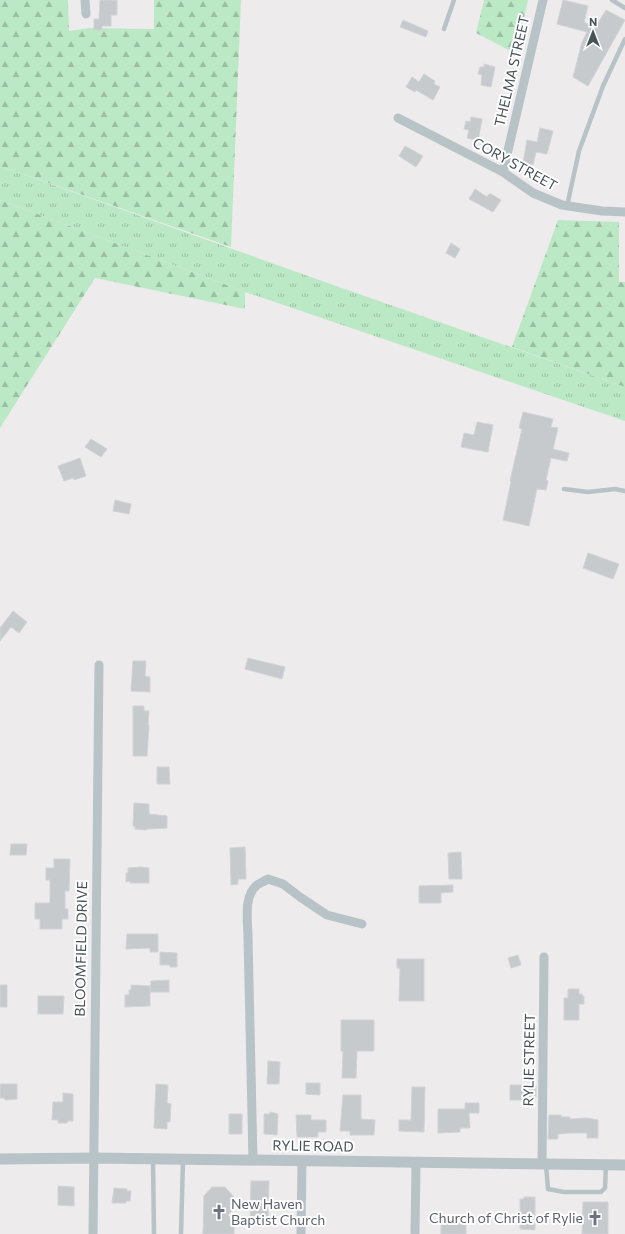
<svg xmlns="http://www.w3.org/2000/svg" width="625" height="1234" font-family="Commissioner,sans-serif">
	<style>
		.grass { fill: url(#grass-tufts) }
		.forest { fill: url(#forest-firs) }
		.building { fill: #c6cacd; stroke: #d0d3d7 }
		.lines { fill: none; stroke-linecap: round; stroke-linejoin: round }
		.service { stroke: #b8c3c7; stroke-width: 4.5 }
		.minor { stroke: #b8c3c7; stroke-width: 9 }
		.tertiary { stroke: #b8c3c7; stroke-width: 11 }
		.labels { text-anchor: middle; stroke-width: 4; stroke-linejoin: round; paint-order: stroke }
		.street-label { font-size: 14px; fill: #465257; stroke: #fff }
		.worship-label { font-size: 14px; fill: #5b616d; stroke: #fff; text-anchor: start }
	</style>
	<defs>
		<pattern id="grass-tufts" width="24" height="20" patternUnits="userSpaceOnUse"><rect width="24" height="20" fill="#bce9c5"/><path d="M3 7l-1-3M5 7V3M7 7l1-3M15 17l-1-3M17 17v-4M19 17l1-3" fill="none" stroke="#9bbfa3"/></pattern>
		<pattern id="forest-firs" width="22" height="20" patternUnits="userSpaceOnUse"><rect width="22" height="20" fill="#bce9c5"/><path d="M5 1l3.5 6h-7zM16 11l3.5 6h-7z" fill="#9bbfa3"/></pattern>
	</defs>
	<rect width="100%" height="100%" fill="#eeebec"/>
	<!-- grass -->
	<path class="grass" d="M 0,166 L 339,287 L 625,387 L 625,421 L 245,292 L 0,200 Z"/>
	<!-- forest -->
	<path class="forest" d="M 0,0 L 68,0 L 69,31 L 89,28 L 154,29 L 154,0 L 241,0 L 231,247 L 0,166 Z
		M 484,0 L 528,0 L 516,54 L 476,33 Z
		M 0,200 L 245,292 L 245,309 L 95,278 L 0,428 Z
		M 558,220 L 619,222 L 619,282 L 625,282 L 625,387 L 512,347 Z"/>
	<!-- building -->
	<path class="building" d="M 100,0 L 117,0 L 117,15 L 111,15 L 111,26 L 102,26 L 102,30 L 94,30 L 94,19 L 99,19 Z
		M 563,0 L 588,6 L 584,22 L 595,28 L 606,10 L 625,20 L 588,86 L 573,77 L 582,42 L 587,32 L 557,24 Z
		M 403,20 L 428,31 L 426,37 L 400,27 Z
		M 484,64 L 495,67 L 491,87 L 481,85 L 482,75 L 478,74 L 480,67 L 484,67 Z
		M 424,74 L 435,81 L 434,84 L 440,87 L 433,100 L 416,90 L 415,92 L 406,87 L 412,77 L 419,82 Z
		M 471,117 L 482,119 L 478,141 L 467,138 L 469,130 L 464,129 L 466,121 L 470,122 Z
		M 540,128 L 553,131 L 547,154 L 536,152 L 533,165 L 523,163 L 527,140 L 537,142 Z
		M 405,146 L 423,156 L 416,167 L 399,156 Z
		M 475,189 L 487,197 L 489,194 L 491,194 L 501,200 L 493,212 L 469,199 Z
		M 451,243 L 460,249 L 455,258 L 446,253 Z
		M 523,412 L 553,419 L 551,427 L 558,428 L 553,449 L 569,453 L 567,461 L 551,458 L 546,480 L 548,481 L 546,490 L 537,489 L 529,526 L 503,520 L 511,482 L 510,481 L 522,429 L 519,428 Z
		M 477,422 L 493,425 L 488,452 L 461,447 L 464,433 L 474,435 Z
		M 91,439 L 107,449 L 101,457 L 85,447 Z
		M 80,458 L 86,476 L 74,480 L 73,478 L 64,481 L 58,466 Z
		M 115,500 L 131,504 L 129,514 L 113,511 Z
		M 588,553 L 619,564 L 613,579 L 583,568 Z
		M 13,611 L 27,622 L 19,633 L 11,627 L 0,641 L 0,628 Z
		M 248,658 L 285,667 L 282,679 L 245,669 Z
		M 133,661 L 146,661 L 145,676 L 150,677 L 150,692 L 131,691 Z
		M 133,706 L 144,706 L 144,711 L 149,711 L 148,725 L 149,725 L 147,756 L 133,756 Z
		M 157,767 L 169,767 L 170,784 L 157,784 Z
		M 134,803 L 149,804 L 149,814 L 167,816 L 167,828 L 147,829 L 146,830 L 135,829 L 135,826 L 133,826 Z
		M 11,844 L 27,844 L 26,855 L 10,855 Z
		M 245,847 L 246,879 L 238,879 L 238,884 L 231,885 L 230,848 Z
		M 461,852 L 462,879 L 449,879 L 448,853 Z
		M 54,859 L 70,859 L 69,891 L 65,891 L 65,909 L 68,909 L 68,919 L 62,919 L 62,929 L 40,929 L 40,919 L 35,919 L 35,903 L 50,903 L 50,880 L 46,880 L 46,868 L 54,868 Z
		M 141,867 L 149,868 L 149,883 L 130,883 L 130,881 L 126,882 L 126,873 L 128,873 L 128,868 Z
		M 453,885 L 453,892 L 441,893 L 441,903 L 419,903 L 419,886 Z
		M 127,934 L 158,934 L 158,952 L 150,952 L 150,948 L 126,949 Z
		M 160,952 L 177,953 L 177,967 L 170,967 L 170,965 L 160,965 Z
		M 518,955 L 521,965 L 511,968 L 508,958 Z
		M 397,959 L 424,959 L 424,1001 L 399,1001 L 400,968 L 397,968 Z
		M 169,980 L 169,992 L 150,992 L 151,981 Z
		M 0,985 L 7,985 L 7,1007 L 0,1007 Z
		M 131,985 L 150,986 L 150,1006 L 125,1007 L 125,995 L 129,995 L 129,990 L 131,990 Z
		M 568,989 L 579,989 L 579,994 L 582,994 L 582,996 L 584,996 L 584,1004 L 579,1004 L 579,1020 L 564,1020 L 564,998 L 568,998 Z
		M 38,996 L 64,996 L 63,1014 L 38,1014 Z
		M 341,1020 L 374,1020 L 374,1051 L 357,1051 L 356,1078 L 342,1078 L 343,1051 L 341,1051 Z
		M 268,1061 L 280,1062 L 279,1084 L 267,1084 Z
		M 306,1083 L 320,1083 L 320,1095 L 306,1094 Z
		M 0,1084 L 17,1084 L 17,1099 L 5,1100 L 4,1098 L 0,1098 Z
		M 156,1084 L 168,1085 L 167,1103 L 171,1104 L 170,1122 L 167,1122 L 167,1129 L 154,1128 Z
		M 510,1085 L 536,1085 L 536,1097 L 525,1097 L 525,1100 L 510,1100 Z
		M 412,1087 L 425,1087 L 424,1132 L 399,1131 L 399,1120 L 411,1120 Z
		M 63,1093 L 73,1094 L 73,1121 L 68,1121 L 67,1123 L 58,1123 L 58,1120 L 52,1120 L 53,1102 L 63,1102 Z
		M 343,1095 L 361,1095 L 361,1119 L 375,1120 L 374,1135 L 350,1135 L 350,1131 L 340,1131 Z
		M 465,1103 L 479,1103 L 479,1113 L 469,1113 L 470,1128 L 460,1128 L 460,1132 L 438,1133 L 438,1109 L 465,1109 Z
		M 270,1112 L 278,1114 L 277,1135 L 264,1134 L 264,1114 L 270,1114 Z
		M 229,1114 L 242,1114 L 242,1134 L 229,1134 Z
		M 296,1115 L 311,1115 L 311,1120 L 326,1120 L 326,1132 L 318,1132 L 318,1137 L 297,1137 Z
		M 549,1115 L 561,1115 L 561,1117 L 570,1117 L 570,1119 L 587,1118 L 598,1120 L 598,1138 L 587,1138 L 587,1133 L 570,1133 L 558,1134 L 558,1139 L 548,1139 Z
		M 251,1181 L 269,1181 L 268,1223 L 250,1223 Z
		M 58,1186 L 74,1187 L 74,1206 L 58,1205 Z
		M 212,1187 L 225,1187 L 234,1197 L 234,1209 L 228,1215 L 234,1222 L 234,1234 L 203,1234 L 204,1196 Z
		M 114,1188 L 127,1189 L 127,1191 L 131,1191 L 130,1201 L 126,1201 L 126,1203 L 112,1203 Z
		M 524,1197 L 535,1197 L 535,1230 L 520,1229 L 520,1199 L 524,1199 Z
		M 583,1202 L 608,1202 L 608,1234 L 582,1234 Z
		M 441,1223 L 466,1223 L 466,1234 L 441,1234 Z"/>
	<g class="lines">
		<!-- service -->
		<path class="service" d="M 612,0 L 625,8
			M 444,29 L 454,0
			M 567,206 L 579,151 L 603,86 L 625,39
			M 564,489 L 588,492 L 615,489 L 625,491
			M 153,1159 L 154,1234
			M 546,1165 L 548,1189 L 564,1192 L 601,1192 L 605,1188 L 606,1164
			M 181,1234 L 183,1160"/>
		<!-- minor -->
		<path class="minor" d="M 85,0 L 86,14
			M 398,118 L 503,172 L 533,193 L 562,205 L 602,211 L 625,212
			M 503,172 L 543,0
			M 253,1160 L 248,937 C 248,922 243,896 257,885 C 260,883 265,881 268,879 L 283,884 L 300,897 L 327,915 L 362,924
			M 542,1163 L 544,957
			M 93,1234 L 99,665
			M 301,1234 L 302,1161
			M 415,1234 L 416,1163"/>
		<!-- tertiary -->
		<path class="tertiary" d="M 0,1159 L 93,1158 L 625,1165"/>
	</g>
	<!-- icons -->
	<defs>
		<g id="church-bare" transform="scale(1.2)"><path d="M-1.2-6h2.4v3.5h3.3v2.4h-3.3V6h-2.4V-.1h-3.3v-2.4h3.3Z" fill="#6b7280" stroke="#fff" stroke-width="2.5" paint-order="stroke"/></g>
	</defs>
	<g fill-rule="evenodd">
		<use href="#church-bare" x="219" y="1212"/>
		<use href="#church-bare" x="595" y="1218"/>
	</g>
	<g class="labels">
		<!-- street labels -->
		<g class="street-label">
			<text transform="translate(512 71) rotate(-77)" y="5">THELMA STREET</text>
			<text transform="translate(515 164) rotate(29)" y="5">CORY STREET</text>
			<text transform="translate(81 949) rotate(-89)" y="5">BLOOMFIELD DRIVE</text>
			<text transform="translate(529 1060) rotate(-89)" y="5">RYLIE STREET</text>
			<text transform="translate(313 1146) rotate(1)" y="5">RYLIE ROAD</text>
		</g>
		<!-- worship labels -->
		<g class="worship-label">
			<text x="231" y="1209">New Haven<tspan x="231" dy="16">Baptist Church</tspan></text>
			<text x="583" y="1223" text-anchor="end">Church of Christ of Rylie</text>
		</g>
	</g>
	<!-- north arrow -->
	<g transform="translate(593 32)" stroke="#ffffff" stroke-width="3" paint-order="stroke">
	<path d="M0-3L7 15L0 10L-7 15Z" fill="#465257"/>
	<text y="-6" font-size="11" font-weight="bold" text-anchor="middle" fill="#465257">N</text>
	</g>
</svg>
